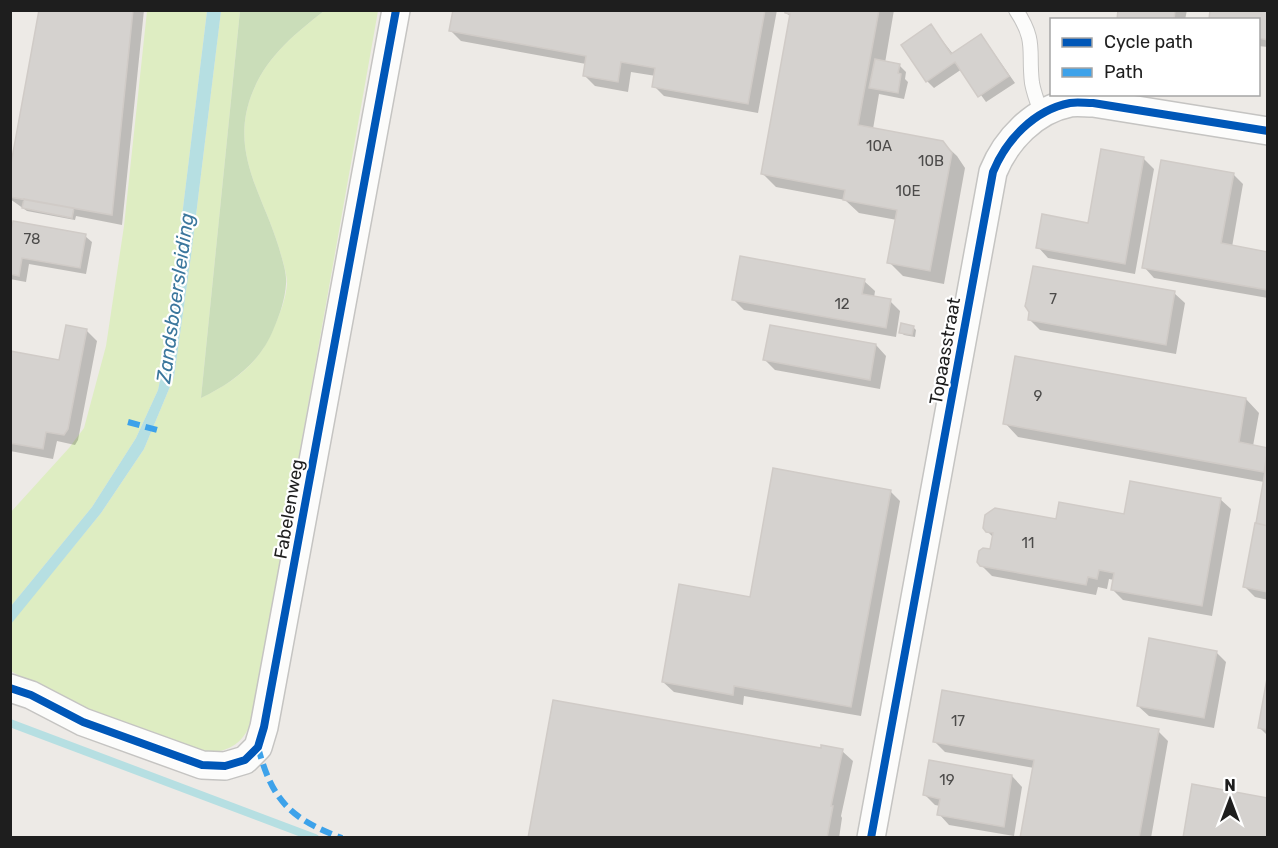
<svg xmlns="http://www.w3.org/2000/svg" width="1278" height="848" font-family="Rubik,sans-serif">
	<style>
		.grass { fill: #deedc2 }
		.forest { fill: #caddb9 }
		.water { fill: #b6dfe2 }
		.shadow { fill: #0003 }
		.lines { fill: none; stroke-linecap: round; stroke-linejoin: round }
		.stream { stroke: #b6dfe2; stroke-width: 8 }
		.building { fill: #d5d2cf; stroke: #d0cbc7; stroke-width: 1.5 }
		.lane-casing { stroke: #c5c4c2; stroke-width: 16 }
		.street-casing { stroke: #c5c4c2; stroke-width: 30 }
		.lane { stroke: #fcfcfb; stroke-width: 14 }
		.street { stroke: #fcfcfb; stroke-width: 27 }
		.quiet { stroke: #3da2ea; stroke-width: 6; stroke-dasharray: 12 6; stroke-linecap: butt }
		.cycleway-casing { stroke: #fff; stroke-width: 11 }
		.cycleway { stroke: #0057b8; stroke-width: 8 }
		.labels { text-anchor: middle; stroke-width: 4.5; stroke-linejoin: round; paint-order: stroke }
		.number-label { font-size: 15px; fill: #4c4b4a }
		.street-label { font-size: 18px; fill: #1e1e1e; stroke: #fff }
		.water-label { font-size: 20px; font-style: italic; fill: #3b779d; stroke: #fff }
	</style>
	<rect width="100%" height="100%" fill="#edeae6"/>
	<!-- grass -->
	<path class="grass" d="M 147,11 L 207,11 L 165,356 L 158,390 L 136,438 L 92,507 L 11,606 L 10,513 L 69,448 L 84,428 L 106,346 L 124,226 Z
		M 221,11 L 240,11 L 201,398 C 234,382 261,362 274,327 C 280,314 286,298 287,284 C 287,273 282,259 279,248 C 263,194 228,151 253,91 C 267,56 296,33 324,11 L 378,11 L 252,721 C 240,750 222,754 192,752 L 68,704 L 11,671 L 10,624 L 101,513 L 144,449 L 174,377 L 191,256 Z"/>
	<!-- forest -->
	<path class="forest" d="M 240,11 L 324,11 C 296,33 267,56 253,91 C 228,151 263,194 279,248 C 282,259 287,273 286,284 C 285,299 280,314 274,328 C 261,362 232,383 201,398 Z"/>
	<!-- water -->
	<path class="water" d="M 207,11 L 221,11 L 191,256 L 174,377 L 144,449 L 101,513 L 11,624 L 11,606 L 92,507 L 136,438 L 158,390 L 165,356 Z"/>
	<!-- shadow -->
	<path class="shadow" d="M 41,10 L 144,10 L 122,225 L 76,216 L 75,220 L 27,211 L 10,199 L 10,178 Z
		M 454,10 L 777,10 L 758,113 L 664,96 L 654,86 L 656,76 L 631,72 L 628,92 L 595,86 L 584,75 L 586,64 L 461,41 L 451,31 Z
		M 787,10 L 894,10 L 885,63 L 899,65 L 906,72 L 905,79 L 908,82 L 904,99 L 879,94 L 873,129 L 942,142 L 957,156 L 965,168 L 944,284 L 903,276 L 889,262 L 897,220 L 859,213 L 845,200 L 776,187 L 762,173 L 791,17 L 786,13 Z
		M 1120,10 L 1187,10 L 1185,20 L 1118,20 Z
		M 1199,10 L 1268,10 L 1268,47 L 1258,46 L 1258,20 Z
		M 931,26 L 953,54 L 981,36 L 987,43 L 1015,83 L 986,102 L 962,69 L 934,88 L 927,81 Z
		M 1143,158 L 1154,169 L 1135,274 L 1048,258 L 1038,247 L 1090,225 Z
		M 1233,174 L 1243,184 L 1232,247 L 1268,253 L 1268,298 L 1154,278 L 1144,267 Z
		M 85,236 L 92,242 L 86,274 L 29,264 L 26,282 L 10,279 L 10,244 Z
		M 864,281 L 875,291 L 874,298 L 890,301 L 900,311 L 896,337 L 744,310 L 733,299 Z
		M 1174,293 L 1185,303 L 1176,354 L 1040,330 L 1029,319 Z
		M 913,327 L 916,330 L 915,337 L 904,335 L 901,332 Z
		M 86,330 L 97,341 L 78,440 L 75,445 L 57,441 L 53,459 L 10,451 L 10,353 L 60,362 Z
		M 876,345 L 886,356 L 880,389 L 775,370 L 765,360 Z
		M 1246,399 L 1259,413 L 1253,446 L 1268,449 L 1268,600 L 1255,597 L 1245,587 L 1264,482 L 1018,437 L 1005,423 Z
		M 890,491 L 900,501 L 861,716 L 744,696 L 743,705 L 674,692 L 663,682 L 751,598 Z
		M 1220,499 L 1231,509 L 1212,616 L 1123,600 L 1112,589 L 1114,580 L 1109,579 L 1107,589 L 1098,587 L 1096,595 L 992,576 L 981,565 L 991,551 L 994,538 L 987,531 L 1057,521 L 1125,516 Z
		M 1216,652 L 1226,662 L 1214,728 L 1149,716 L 1138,706 Z
		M 1268,681 L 1268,736 L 1259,727 Z
		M 1158,731 L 1168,741 L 1151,838 L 1022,838 L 1034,768 L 945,752 L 934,741 Z
		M 822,749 L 842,751 L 853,761 L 841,816 L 842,818 L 839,838 L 529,838 Z
		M 1012,776 L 1022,787 L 1014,836 L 949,825 L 939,814 L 940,806 L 935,805 L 925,795 Z"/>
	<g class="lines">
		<!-- stream -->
		<path class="stream" d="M 10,723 L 315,838"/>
	</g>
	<!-- building -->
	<path class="building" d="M 39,10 L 133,10 L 112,215 L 10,197 L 10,169 Z
		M 453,10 L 765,10 L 748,104 L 652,87 L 655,68 L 621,62 L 618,82 L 583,76 L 586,56 L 449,31 Z
		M 785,10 L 879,10 L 858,125 L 943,141 L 952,153 L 930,271 L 887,263 L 897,210 L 843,200 L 845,190 L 761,174 L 790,14 L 785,13 Z
		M 1118,10 L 1175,10 L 1174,20 L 1117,20 Z
		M 1210,10 L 1268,10 L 1268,40 L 1258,38 L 1258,20 L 1209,20 Z
		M 931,24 L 951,54 L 981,34 L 1009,76 L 978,97 L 955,62 L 926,82 L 901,45 Z
		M 875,59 L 900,64 L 898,73 L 901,74 L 898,93 L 869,88 Z
		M 1101,149 L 1144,157 L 1125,264 L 1036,248 L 1042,214 L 1088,223 Z
		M 1161,160 L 1234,173 L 1221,243 L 1268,252 L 1268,290 L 1142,268 Z
		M 24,199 L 74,208 L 72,218 L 22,208 Z
		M 13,221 L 86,234 L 80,268 L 22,258 L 19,276 L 10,274 L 10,235 Z
		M 740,256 L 865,279 L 862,294 L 891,299 L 886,328 L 732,300 Z
		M 1033,266 L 1175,291 L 1166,345 L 1028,320 L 1029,312 L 1025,306 L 1026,302 Z
		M 901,323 L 914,326 L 912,335 L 899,333 Z
		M 66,325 L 87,329 L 68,429 L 64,435 L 46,432 L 43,449 L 10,443 L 10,351 L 59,360 Z
		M 770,325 L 876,344 L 870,380 L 763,360 Z
		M 1015,356 L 1246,398 L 1239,442 L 1268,448 L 1264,472 L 1003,424 Z
		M 1268,455 L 1268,526 L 1256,523 Z
		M 773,468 L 891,490 L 851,707 L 734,686 L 733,695 L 662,682 L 679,584 L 750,597 Z
		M 1130,481 L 1221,498 L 1202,606 L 1111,590 L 1114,573 L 1099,570 L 1097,579 L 1088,577 L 1086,585 L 980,566 L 977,562 L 979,551 L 983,548 L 990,549 L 993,533 L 986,532 L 983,528 L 985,515 L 995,508 L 1056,519 L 1059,502 L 1124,514 Z
		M 1255,523 L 1268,526 L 1268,592 L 1243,587 Z
		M 1149,638 L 1217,651 L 1204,718 L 1137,706 Z
		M 1268,673 L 1268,730 L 1258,728 Z
		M 942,690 L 1159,729 L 1139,838 L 1020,838 L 1034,760 L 933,742 Z
		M 553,700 L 821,748 L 821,745 L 843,749 L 831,806 L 833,806 L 827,838 L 528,838 Z
		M 929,760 L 1012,775 L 1004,827 L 937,815 L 940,799 L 923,795 Z
		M 1192,784 L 1268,798 L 1268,838 L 1183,838 Z"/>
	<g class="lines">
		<!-- lane casing -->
		<g class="lane-casing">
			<path id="lane" d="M 1016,10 C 1037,42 1028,50 1032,83 C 1034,94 1038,104 1042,115"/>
		</g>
		<!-- street casing -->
		<g class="street-casing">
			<path id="street" d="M 10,688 L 31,695 L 83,722 L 202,765 L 225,766 L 245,760 L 258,747 L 264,727 L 396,10
				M 871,838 L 993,172 C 1006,140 1034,110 1070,103 C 1077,102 1085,103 1093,103 L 1268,131"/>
		</g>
		<!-- lane -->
		<use href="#lane" class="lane"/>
		<!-- street -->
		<use href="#street" class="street"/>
		<!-- quiet -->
		<path class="quiet" d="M 128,422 L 157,430
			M 258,747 C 272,801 291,819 342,838"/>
		<!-- cycleway casing -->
		<g class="cycleway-casing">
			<path id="cycleway" d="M 10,688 L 31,695 L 83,722 L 202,765 L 225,766 L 245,760 L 258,747 L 264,727 L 396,10
				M 871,838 L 993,172 C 1006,140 1034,110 1070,103 C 1077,102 1085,103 1093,103 L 1268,131"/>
		</g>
		<!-- cycleway -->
		<use href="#cycleway" class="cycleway"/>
	</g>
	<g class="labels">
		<!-- number labels -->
		<g class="number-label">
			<text x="879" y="151">10A</text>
			<text x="931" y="166">10B</text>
			<text x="908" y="196">10E</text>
			<text x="32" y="244">78</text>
			<text x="1053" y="304">7</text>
			<text x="842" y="309">12</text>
			<text x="1038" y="401">9</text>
			<text x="1028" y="548">11</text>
			<text x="958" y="726">17</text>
			<text x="947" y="785">19</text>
		</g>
		<!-- street labels -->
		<g class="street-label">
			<text transform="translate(945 351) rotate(-80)" y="6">Topaasstraat</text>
			<text transform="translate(289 509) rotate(-80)" y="6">Fabelenweg</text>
		</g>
		<!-- water labels -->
		<g class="water-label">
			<text transform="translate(175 298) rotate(-82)" y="7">Zandsboersleiding</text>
		</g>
	</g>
	<!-- border -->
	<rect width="1278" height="848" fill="none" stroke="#1e1e1e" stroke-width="24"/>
	<!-- legend -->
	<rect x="1050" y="18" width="210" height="78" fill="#ffffff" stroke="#a5a5a5" stroke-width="1.5"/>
	<rect x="1062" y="38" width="30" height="9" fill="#0057b8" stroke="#a5a5a5" stroke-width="1.5"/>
	<text x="1104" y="48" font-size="18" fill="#1e1e1e">Cycle path</text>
	<rect x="1062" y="68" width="30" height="9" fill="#3da2ea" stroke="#a5a5a5" stroke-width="1.5"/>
	<text x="1104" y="78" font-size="18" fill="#1e1e1e">Path</text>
	<!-- north arrow -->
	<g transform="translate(1230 800)" stroke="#ffffff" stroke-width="4.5" paint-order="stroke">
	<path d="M0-4.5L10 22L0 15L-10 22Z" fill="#1e1e1e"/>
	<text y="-9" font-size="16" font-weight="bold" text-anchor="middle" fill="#1e1e1e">N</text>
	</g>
</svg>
